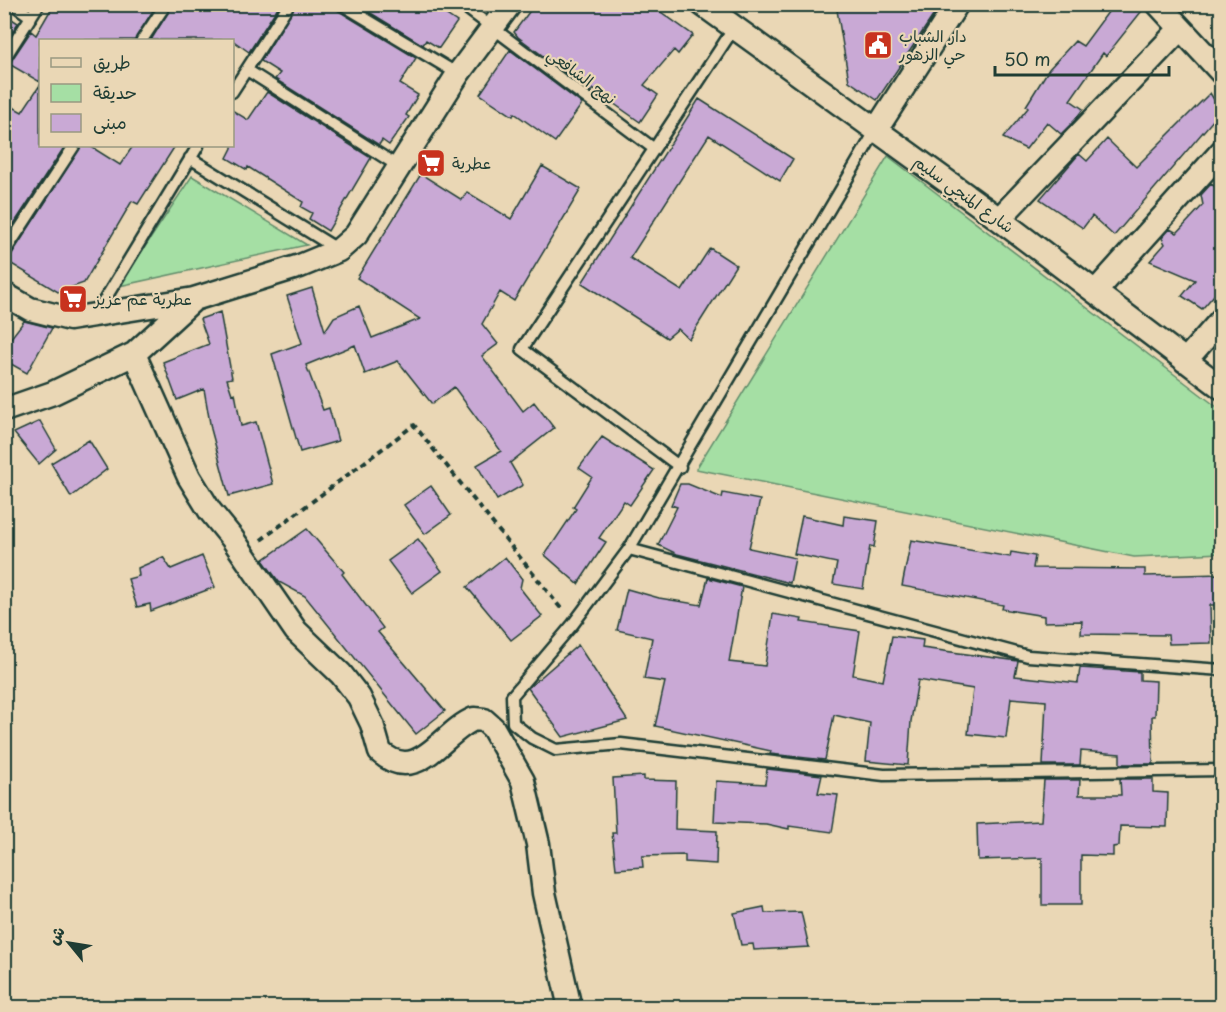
<svg xmlns="http://www.w3.org/2000/svg" width="1226" height="1012" font-family="'Playpen Sans','Playpen Sans Arabic',sans-serif">
	<style>
		.green { fill: #a5dfa4; stroke: #628e6c; stroke-width: 1.5 }
		.building { fill: #c9a9d5; stroke: #1f3d34; stroke-width: 1.5 }
		.lines { fill: none; stroke-linecap: round; stroke-linejoin: round }
		.lane-casing { stroke: #1f3d34; stroke-width: 15 }
		.street-casing { stroke: #1f3d34; stroke-width: 27 }
		.path { stroke: #1f3d34; stroke-width: 4; stroke-dasharray: 6 4.5; stroke-linecap: butt }
		.lane { stroke: #ead7b5; stroke-width: 10 }
		.street { stroke: #ead7b5; stroke-width: 22 }
		.labels { text-anchor: middle; stroke-width: 4.5; stroke-linejoin: round; paint-order: stroke }
		.poi-label { font-size: 16px; fill: #1f3d34; stroke: #ead7b5; text-anchor: start }
		.street-label { font-size: 16px; fill: #1f3d34; stroke: #ead7b5 }
	</style>
	<rect width="100%" height="100%" fill="#ead7b5"/>
	<filter id="ink" filterUnits="userSpaceOnUse"><feTurbulence type="fractalNoise" baseFrequency=".0167" numOctaves="2"/><feDisplacementMap in="SourceGraphic" scale="12" xChannelSelector="R" yChannelSelector="G"/><feConvolveMatrix kernelMatrix="1 2 1 2 8 2 1 2 1" color-interpolation-filters="sRGB"/></filter>
	<g filter="url(#ink)">
		<!-- green -->
		<path class="green" d="M 888,156 L 1221,410 L 1221,553 L 1134,557 L 696,469 Z
			M 192,176 L 307,245 L 119,286 Z"/>
		<!-- building -->
		<path class="building" d="M 54,4 L 157,4 L 135,40 L 40,40 L 40,82 L 9,64 L 31,31 L 36,35 Z
			M 173,4 L 280,4 L 249,52 L 232,40 L 151,40 Z
			M 296,4 L 334,4 L 337,10 L 416,58 L 400,84 L 418,95 L 406,115 L 409,117 L 389,145 L 382,140 L 379,145 L 275,79 L 280,73 L 261,61 Z
			M 356,4 L 430,4 L 457,22 L 439,48 L 426,40 L 423,45 Z
			M 535,4 L 667,4 L 661,12 L 693,35 L 678,54 L 674,50 L 644,85 L 658,95 L 640,122 L 593,89 L 591,92 L 518,37 L 514,32 Z
			M 836,4 L 941,4 L 877,100 L 849,81 Z
			M 1114,4 L 1145,4 L 1145,7 L 1106,56 L 1103,53 L 1070,100 L 1083,109 L 1075,120 L 1061,134 L 1047,122 L 1026,149 L 1003,138 L 1028,108 L 1026,106 L 1049,69 L 1075,41 L 1083,46 Z
			M 4,14 L 18,23 L 4,44 Z
			M 510,50 L 582,104 L 555,142 L 514,113 L 513,116 L 480,94 Z
			M 40,85 L 40,146 L 65,146 L 4,239 L 4,102 L 22,112 Z
			M 267,92 L 371,158 L 328,231 L 309,219 L 312,213 L 301,207 L 303,202 L 248,167 L 247,170 L 227,158 L 232,148 L 232,110 L 248,120 Z
			M 1210,93 L 1221,111 L 1114,236 L 1092,216 L 1083,228 L 1040,199 L 1079,154 L 1087,161 L 1107,139 L 1136,167 Z
			M 699,99 L 793,159 L 780,181 L 709,135 L 630,258 L 682,291 L 710,248 L 736,265 L 689,339 L 678,329 L 667,338 L 582,283 Z
			M 81,146 L 90,146 L 120,165 L 133,146 L 175,146 L 138,204 L 132,201 L 84,283 L 58,292 L 5,260 L 10,257 Z
			M 542,166 L 581,189 L 514,301 L 500,292 L 482,324 L 498,344 L 482,356 L 523,411 L 534,402 L 554,428 L 510,463 L 523,485 L 497,500 L 477,465 L 501,451 L 454,387 L 432,404 L 398,361 L 365,374 L 355,345 L 306,365 L 323,410 L 329,408 L 338,441 L 300,452 L 272,354 L 302,343 L 287,296 L 312,288 L 325,331 L 334,317 L 359,306 L 372,338 L 420,319 L 357,278 L 421,174 L 462,200 L 467,192 L 511,219 Z
			M 1211,184 L 1221,190 L 1221,287 L 1202,309 L 1182,296 L 1195,280 L 1150,261 L 1165,244 L 1162,238 L 1170,229 L 1177,233 L 1203,205 L 1201,195 Z
			M 220,312 L 232,378 L 227,379 L 232,394 L 235,393 L 241,426 L 256,422 L 273,484 L 229,496 L 211,429 L 204,389 L 177,400 L 163,362 L 209,344 L 200,319 Z
			M 24,321 L 52,328 L 27,373 L 4,360 L 4,347 Z
			M 40,421 L 56,449 L 39,464 L 14,433 Z
			M 602,437 L 654,470 L 630,505 L 624,501 L 599,538 L 606,542 L 578,584 L 545,555 L 576,509 L 573,507 L 592,477 L 579,468 Z
			M 89,440 L 107,469 L 71,497 L 51,463 Z
			M 680,484 L 688,484 L 722,498 L 723,493 L 760,500 L 749,548 L 795,558 L 790,583 L 677,554 L 658,545 L 677,507 L 671,505 Z
			M 431,486 L 451,515 L 425,534 L 404,505 Z
			M 802,516 L 843,525 L 844,516 L 878,521 L 874,547 L 870,546 L 863,589 L 833,584 L 837,563 L 794,554 Z
			M 307,529 L 344,572 L 342,574 L 383,628 L 378,632 L 445,711 L 416,734 L 305,596 L 279,582 L 263,560 Z
			M 418,539 L 442,571 L 412,593 L 388,561 Z
			M 911,540 L 1010,557 L 1011,552 L 1035,556 L 1033,568 L 1145,569 L 1145,576 L 1221,574 L 1221,605 L 1210,605 L 1211,643 L 1169,644 L 1168,635 L 1081,634 L 1082,621 L 1044,622 L 1044,616 L 1002,609 L 1003,605 L 902,586 Z
			M 202,556 L 215,587 L 151,611 L 150,604 L 137,607 L 128,579 L 139,576 L 138,568 L 163,557 L 171,569 Z
			M 505,557 L 522,579 L 520,588 L 542,616 L 511,640 L 467,587 Z
			M 708,578 L 742,587 L 729,662 L 765,666 L 773,614 L 802,619 L 801,622 L 860,631 L 853,675 L 883,681 L 892,636 L 923,640 L 922,648 L 1018,661 L 1015,676 L 1078,683 L 1080,668 L 1140,672 L 1140,680 L 1156,681 L 1155,716 L 1152,716 L 1153,764 L 1120,764 L 1120,754 L 1081,751 L 1080,765 L 1043,765 L 1046,701 L 1011,698 L 1006,738 L 968,734 L 973,689 L 918,680 L 911,721 L 908,765 L 866,761 L 870,723 L 834,715 L 825,760 L 770,754 L 771,751 L 655,726 L 665,682 L 644,679 L 652,638 L 617,630 L 627,589 L 659,598 L 701,605 Z
			M 578,645 L 627,720 L 563,737 L 528,688 Z
			M 767,769 L 822,775 L 818,793 L 838,795 L 832,832 L 789,826 L 789,829 L 766,824 L 714,822 L 716,781 L 765,784 Z
			M 644,776 L 644,780 L 676,781 L 675,829 L 717,831 L 716,864 L 685,862 L 685,855 L 642,856 L 643,867 L 616,869 L 612,833 L 616,833 L 613,778 Z
			M 1120,779 L 1153,779 L 1153,792 L 1168,793 L 1167,827 L 1120,826 L 1119,846 L 1113,847 L 1113,856 L 1081,855 L 1081,905 L 1042,905 L 1042,858 L 978,860 L 977,824 L 1041,821 L 1044,780 L 1080,780 L 1079,795 L 1121,795 Z
			M 764,907 L 765,913 L 801,912 L 809,947 L 754,950 L 753,944 L 741,945 L 734,913 Z"/>
		<g class="lines">
			<!-- lane casing -->
			<g class="lane-casing">
				<path id="lane" d="M 13,4 L 31,17
					M 341,4 L 458,74
					M 461,4 L 653,148
					M 142,40 L 166,4
					M 4,59 L 39,4
					M 247,70 L 398,166
					M 232,92 L 289,4
					M 876,130 L 629,549 L 573,624 L 512,696 L 513,723 L 532,738 L 556,750 L 621,744 L 884,775 L 1222,770
					M 190,158 L 337,249
					M 4,253 L 74,146
					M 96,314 L 198,146
					M 680,467 L 522,349 L 734,28
					M 629,549 L 1028,656 L 1222,670"/>
			</g>
			<!-- street casing -->
			<g class="street-casing">
				<path id="street" d="M 702,4 L 999,219 L 1222,388
					M 1158,4 L 1222,73
					M 876,130 L 957,4
					M 999,219 L 1180,29
					M 1096,291 L 1222,151
					M 4,294 L 30,309 L 70,319 L 194,299
					M 134,354 L 189,477 L 210,511 L 232,538 L 296,631 L 341,674 L 359,697 L 372,724 L 380,752 C 418,786 442,732 474,719 L 484,720 L 493,728 L 523,781 L 538,844 L 544,893 L 570,1008
					M 1185,361 L 1222,319
					M 4,410 L 53,393 L 134,354 L 194,299 L 300,266 L 339,250 L 356,235 L 458,74 L 510,4"/>
			</g>
			<!-- path -->
			<path class="path" d="M 261,540 L 414,425 L 563,611"/>
			<!-- lane -->
			<use href="#lane" class="lane"/>
			<!-- street -->
			<use href="#street" class="street"/>
		</g>
	</g>
	<!-- icons -->
	<defs>
		<g id="civic-square" transform="scale(1.5)"><rect x="-9" y="-9" width="18" height="18" rx="4" fill="#c8321e" stroke="#ead7b5"/><path d="M-.6-6.5H3V-4.5H.6V-3L4-1V1h2V6H-6V1h2V-1L-.6-3ZM-1.2 2.5V6h2.4V2.5Z" fill="#fff"/></g>
		<g id="supermarket-square" transform="scale(1.5)"><rect x="-9" y="-9" width="18" height="18" rx="4" fill="#c8321e" stroke="#ead7b5"/><path d="M-6-5.5h2.5l.6 2H6L4.5 2H-2.5L-4.4-4H-6ZM-1.5 3.2a1.3 1.3 0 1 0 .1 0ZM3 3.2a1.3 1.3 0 1 0 .1 0Z" fill="#fff"/></g>
	</defs>
	<g fill-rule="evenodd">
		<use href="#civic-square" x="878" y="45"/>
		<use href="#supermarket-square" x="431" y="163"/>
		<use href="#supermarket-square" x="73" y="299"/>
	</g>
	<g class="labels">
		<!-- poi labels -->
		<g class="poi-label">
			<text x="899" y="42">دار الشباب<tspan x="899" dy="18">حي الزهور</tspan></text>
			<text x="452" y="169">عطرية</text>
			<text x="94" y="305">عطرية عم عزيز</text>
		</g>
		<!-- street labels -->
		<g class="street-label">
			<text transform="translate(582 76) rotate(37)" y="6">نهج الشافعي</text>
			<text transform="translate(964 194) rotate(36)" y="6">شارع المنجي سليم</text>
		</g>
	</g>
	<!-- margin -->
	<rect width="1226" height="1012" fill="none" stroke="#ead7b5" stroke-width="24"/>
	<rect x="12" y="12" width="1202" height="988" fill="none" stroke="#1f3d34" stroke-width="2" filter="url(#ink)"/>
	<!-- legend -->
	<rect x="39" y="39" width="195" height="108" fill="#ead7b5" stroke="#999981" stroke-width="1.5"/>
	<rect x="51" y="58" width="30" height="9" fill="#ead7b5" stroke="#999981" stroke-width="1.5"/>
	<text x="93" y="69" font-size="18" fill="#1f3d34">طريق</text>
	<rect x="51" y="84" width="30" height="18" fill="#a5dfa4" stroke="#999981" stroke-width="1.5"/>
	<text x="93" y="99" font-size="18" fill="#1f3d34">حديقة</text>
	<rect x="51" y="114" width="30" height="18" fill="#c9a9d5" stroke="#999981" stroke-width="1.5"/>
	<text x="93" y="129" font-size="18" fill="#1f3d34">مبنى</text>
	<!-- north arrow -->
	<g transform="translate(69 943) rotate(300)" stroke="#ead7b5" stroke-width="4.5" paint-order="stroke">
	<path d="M0-4.5L10 22L0 15L-10 22Z" fill="#1f3d34"/>
	<text y="-9" font-size="16" font-weight="bold" text-anchor="middle" fill="#1f3d34">ش</text>
	</g>
	<!-- scale -->
	<path d="M995 66v9h174v-9" fill="none" stroke="#1f3d34" stroke-width="3"/>
	<text x="1004" y="66" font-size="18" fill="#1f3d34" stroke="#ead7b5" stroke-width="4.5" paint-order="stroke">50 m</text>
</svg>
